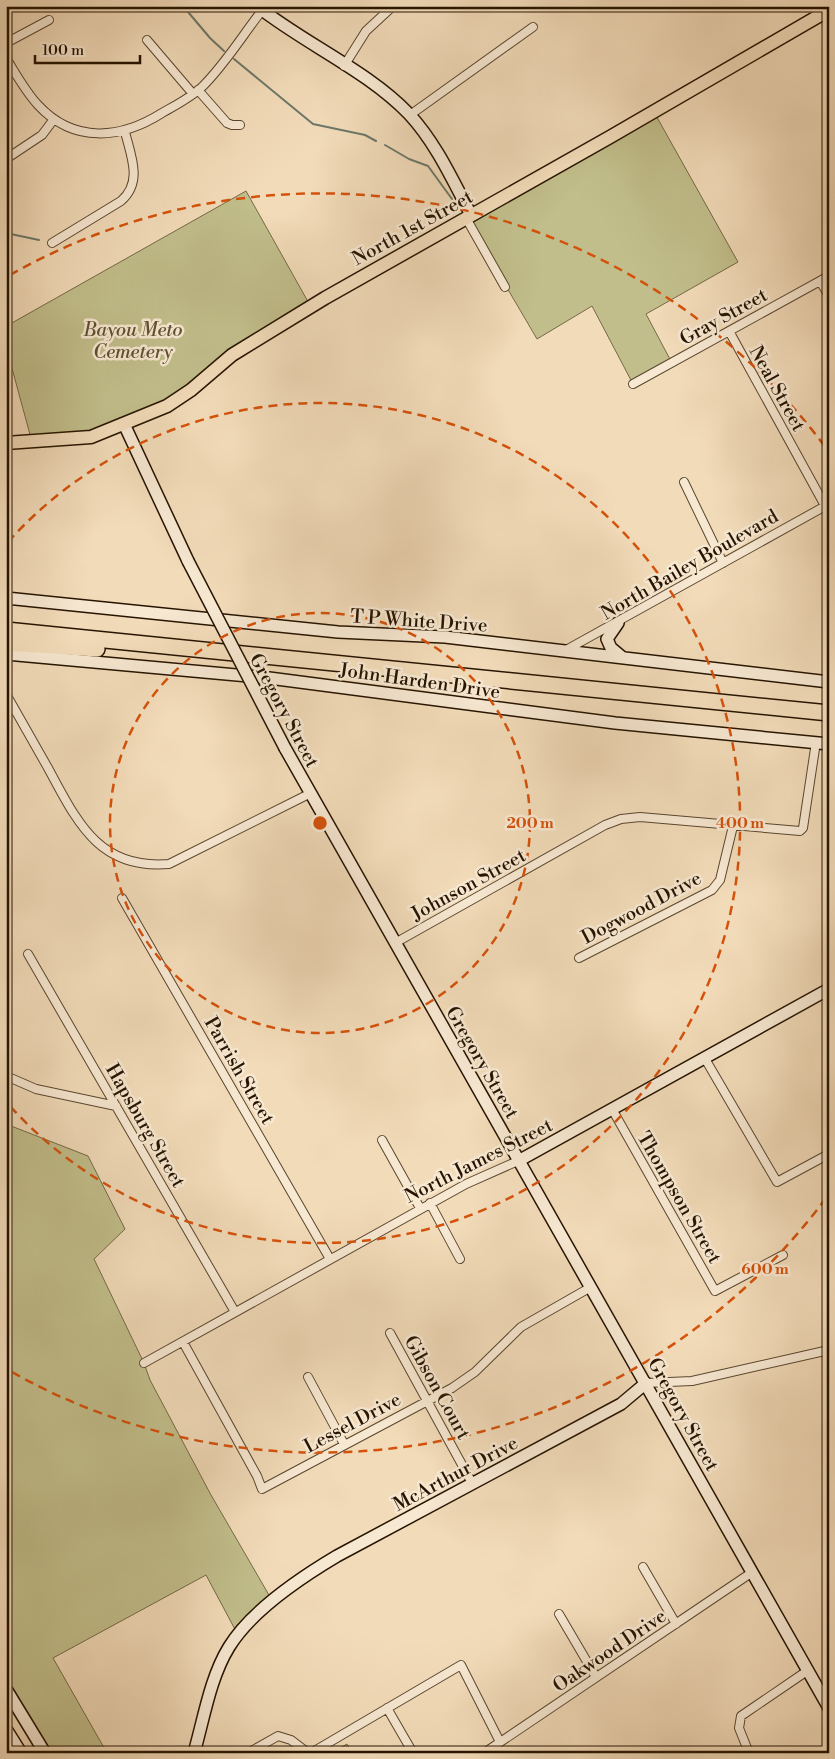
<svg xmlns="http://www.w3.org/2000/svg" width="835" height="1759" font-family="'Libre Bodoni',serif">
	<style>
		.green { fill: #c1be8b; stroke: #746946 }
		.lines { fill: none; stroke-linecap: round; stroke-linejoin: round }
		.stream { stroke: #6c786a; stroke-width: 2 }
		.street-casing { stroke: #59462e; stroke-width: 10 }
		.secondary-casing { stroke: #261400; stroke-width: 14 }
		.primary-casing { stroke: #261400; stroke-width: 15 }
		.highway-casing { stroke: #261400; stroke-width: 18 }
		.street { stroke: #f7e8d2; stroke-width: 8 }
		.secondary { stroke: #f7e8d2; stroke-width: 11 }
		.primary { stroke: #f2dbb9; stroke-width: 12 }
		.highway { stroke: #f2dbb9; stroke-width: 15 }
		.secondary-bridge-casing { stroke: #261400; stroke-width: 14; stroke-linecap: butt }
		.secondary-bridge { stroke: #f7e8d2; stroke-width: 11 }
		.ring { fill: none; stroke: #d5520b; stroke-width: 2.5; stroke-dasharray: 9 6 }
		.labels { text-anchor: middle; stroke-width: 5; stroke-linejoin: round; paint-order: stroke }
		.street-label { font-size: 19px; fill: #261400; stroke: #f7e8d2 }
		.park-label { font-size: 19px; font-style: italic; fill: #5c5031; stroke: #f7e8d2 }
		.centre { fill: #d5520b; stroke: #f7e8d2; stroke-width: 2.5 }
		.ring-label { font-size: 15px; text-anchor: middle; font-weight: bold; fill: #d5520b; stroke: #f7e8d2; stroke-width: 5; stroke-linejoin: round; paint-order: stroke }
	</style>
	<rect width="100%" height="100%" fill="#f2dbb9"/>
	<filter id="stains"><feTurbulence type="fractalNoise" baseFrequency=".004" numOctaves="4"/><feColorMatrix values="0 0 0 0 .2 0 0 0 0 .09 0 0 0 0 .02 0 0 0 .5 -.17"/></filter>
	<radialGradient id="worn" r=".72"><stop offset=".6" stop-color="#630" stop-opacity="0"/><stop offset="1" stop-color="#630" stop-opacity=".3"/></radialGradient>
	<!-- green -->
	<path class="green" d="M 654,112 L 738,262 L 646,314 L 672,363 L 633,384 L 592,306 L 537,339 L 466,218 Z
		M 246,191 L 311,307 L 194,388 L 104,433 L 32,442 L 6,346 L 6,330 L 10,324 Z
		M 6,1124 L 88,1156 L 125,1229 L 94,1259 L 144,1363 L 150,1380 L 211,1495 L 273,1602 L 238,1635 L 206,1575 L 53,1658 L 107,1753 L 45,1753 L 6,1689 Z
		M 347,1744 L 352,1753 L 331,1753 Z"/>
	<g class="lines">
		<!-- stream -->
		<path class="stream" d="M 183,6 L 210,38 L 224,51
			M 234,59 L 313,124 L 365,135 L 376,141
			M 385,145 L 409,159 L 428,166 L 452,199
			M 6,233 L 39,240"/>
		<!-- street casing -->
		<g class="street-casing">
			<path id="street" d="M 147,40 L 193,94
				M 6,43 L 49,20
				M 6,58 C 16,74 25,91 38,105 C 74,144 121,139 162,113 C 176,105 192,97 203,86 C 226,63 244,33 264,8
				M 344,66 L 366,31 L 393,6
				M 198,90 L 227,123 L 232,125 L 240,125
				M 410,115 L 533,27
				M 6,159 L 42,135 L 54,119
				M 466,218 L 505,287
				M 52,243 L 121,201 C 143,182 131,156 125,132
				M 820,281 L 829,296
				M 729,331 L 829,513
				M 633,384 L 829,276
				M 684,482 L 723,563
				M 566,650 L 829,504
				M 6,694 C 20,719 34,743 48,768 C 77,821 98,870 169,864 L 309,794
				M 122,898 L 330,1259
				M 395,943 L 605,825 L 621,819 L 640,817 L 800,831 L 803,828 L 816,742
				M 28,954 L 235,1312
				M 579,958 L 712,890 L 720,880 L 733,826
				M 704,1057 L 777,1182 L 829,1154
				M 6,1076 L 36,1089 L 116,1106
				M 612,1109 L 715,1291 L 783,1255
				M 382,1140 L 420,1208
				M 430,1203 L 460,1259
				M 390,1333 L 472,1483
				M 183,1342 L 257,1476 L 262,1489 L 452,1388 L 475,1372 L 521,1327 L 591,1287
				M 144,1363 L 466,1184 L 520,1160
				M 308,1377 L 344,1444
				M 646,1383 L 692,1381 L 829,1350
				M 643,1567 L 676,1624
				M 559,1614 L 596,1677
				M 387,1708 L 413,1753
				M 248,1753 L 278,1736 L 291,1740 L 308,1753
				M 311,1753 L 461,1665 L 500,1742
				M 484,1753 L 751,1573
				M 749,1753 L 739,1728 L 741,1716 L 807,1671"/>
		</g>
		<!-- secondary casing -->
		<g class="secondary-casing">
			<path id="secondary" d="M 257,6 C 305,44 368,71 409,114 C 436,143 453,181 471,215
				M 124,424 L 188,561
				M 6,598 L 338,632 L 445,637 L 829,682
				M 618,623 L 607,639 L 611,648 L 623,658
				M 6,654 L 269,678 L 615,723 L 829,744
				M 285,748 L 829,1708
				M 520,1160 L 829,989
				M 6,1689 L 45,1753
				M 6,1729 L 21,1753
				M 194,1753 C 204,1718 210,1678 229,1647 C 251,1611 300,1578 337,1556 L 621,1404 L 646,1383"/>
		</g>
		<!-- primary casing -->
		<g class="primary-casing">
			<path id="primary" d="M 6,443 L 91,437 L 167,406 L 191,390 L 232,355 L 325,298 L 610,137 L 829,10"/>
		</g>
		<!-- highway casing -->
		<g class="highway-casing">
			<path id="highway" d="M 6,630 L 829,713
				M 6,643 L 97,649"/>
		</g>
		<!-- street -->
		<use href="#street" class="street"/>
		<!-- secondary -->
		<use href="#secondary" class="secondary"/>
		<!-- primary -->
		<use href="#primary" class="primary"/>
		<!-- highway -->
		<use href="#highway" class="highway"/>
		<!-- secondary-bridge casing -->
		<g class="secondary-bridge-casing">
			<path id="secondary-bridge" d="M 188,561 L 285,748"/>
		</g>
		<!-- secondary-bridge -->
		<use href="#secondary-bridge" class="secondary-bridge"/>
	</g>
	<!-- distance rings -->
	<g class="ring">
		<circle cx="320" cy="823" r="210"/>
		<path d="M8 542A420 420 0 1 1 8 1104"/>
		<path d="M826 1198A630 630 0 0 1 10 1371M10 275A630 630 0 0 1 826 448"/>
	</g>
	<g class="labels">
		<!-- street labels -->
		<g class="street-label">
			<text transform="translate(412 227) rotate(-29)" y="7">North 1st Street</text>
			<text transform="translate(723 316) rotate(-29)" y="7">Gray Street</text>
			<text transform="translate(778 388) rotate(61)" y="7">Neal Street</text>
			<text transform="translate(689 564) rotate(-30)" y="7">North Bailey Boulevard</text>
			<text transform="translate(419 620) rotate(4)" y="7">T P White Drive</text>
			<text transform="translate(420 680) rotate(8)" y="7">John Harden Drive</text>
			<text transform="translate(285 710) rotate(62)" y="7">Gregory Street</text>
			<text transform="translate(468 884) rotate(-29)" y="7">Johnson Street</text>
			<text transform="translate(641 907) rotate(-28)" y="7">Dogwood Drive</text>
			<text transform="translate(483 1062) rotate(60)" y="7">Gregory Street</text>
			<text transform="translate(240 1070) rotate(60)" y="7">Parrish Street</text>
			<text transform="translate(146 1125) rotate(60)" y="7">Hapsburg Street</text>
			<text transform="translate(478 1160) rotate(-27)" y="7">North James Street</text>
			<text transform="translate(680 1197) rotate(60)" y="7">Thompson Street</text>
			<text transform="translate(438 1387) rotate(61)" y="7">Gibson Court</text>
			<text transform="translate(684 1414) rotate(61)" y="7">Gregory Street</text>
			<text transform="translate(352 1422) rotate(-28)" y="7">Lessel Drive</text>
			<text transform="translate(455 1473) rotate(-28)" y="7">McArthur Drive</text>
			<text transform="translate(609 1650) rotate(-34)" y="7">Oakwood Drive</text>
		</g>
		<!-- park labels -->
		<g class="park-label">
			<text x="133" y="336">Bayou Meto<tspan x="133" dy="22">Cemetery</tspan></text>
		</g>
	</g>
	<circle cx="320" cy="823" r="8" class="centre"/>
	<g class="ring-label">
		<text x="530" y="828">200 m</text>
		<text x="740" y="828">400 m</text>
		<text x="765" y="1274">600 m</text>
	</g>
	<!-- margin -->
	<rect width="835" height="1759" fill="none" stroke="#f2dbb9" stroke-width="25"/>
	<rect x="8" y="8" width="820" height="1744" fill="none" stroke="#261400" stroke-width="2.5"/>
	<rect x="12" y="12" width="810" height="1734" fill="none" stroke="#261400"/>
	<!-- scale -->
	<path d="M35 55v8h105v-8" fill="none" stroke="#261400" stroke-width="2.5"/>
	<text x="42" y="55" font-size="15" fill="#261400" stroke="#f7e8d2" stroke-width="4" paint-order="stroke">100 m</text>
	<rect width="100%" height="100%" filter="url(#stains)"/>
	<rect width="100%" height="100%" fill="url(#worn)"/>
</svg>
